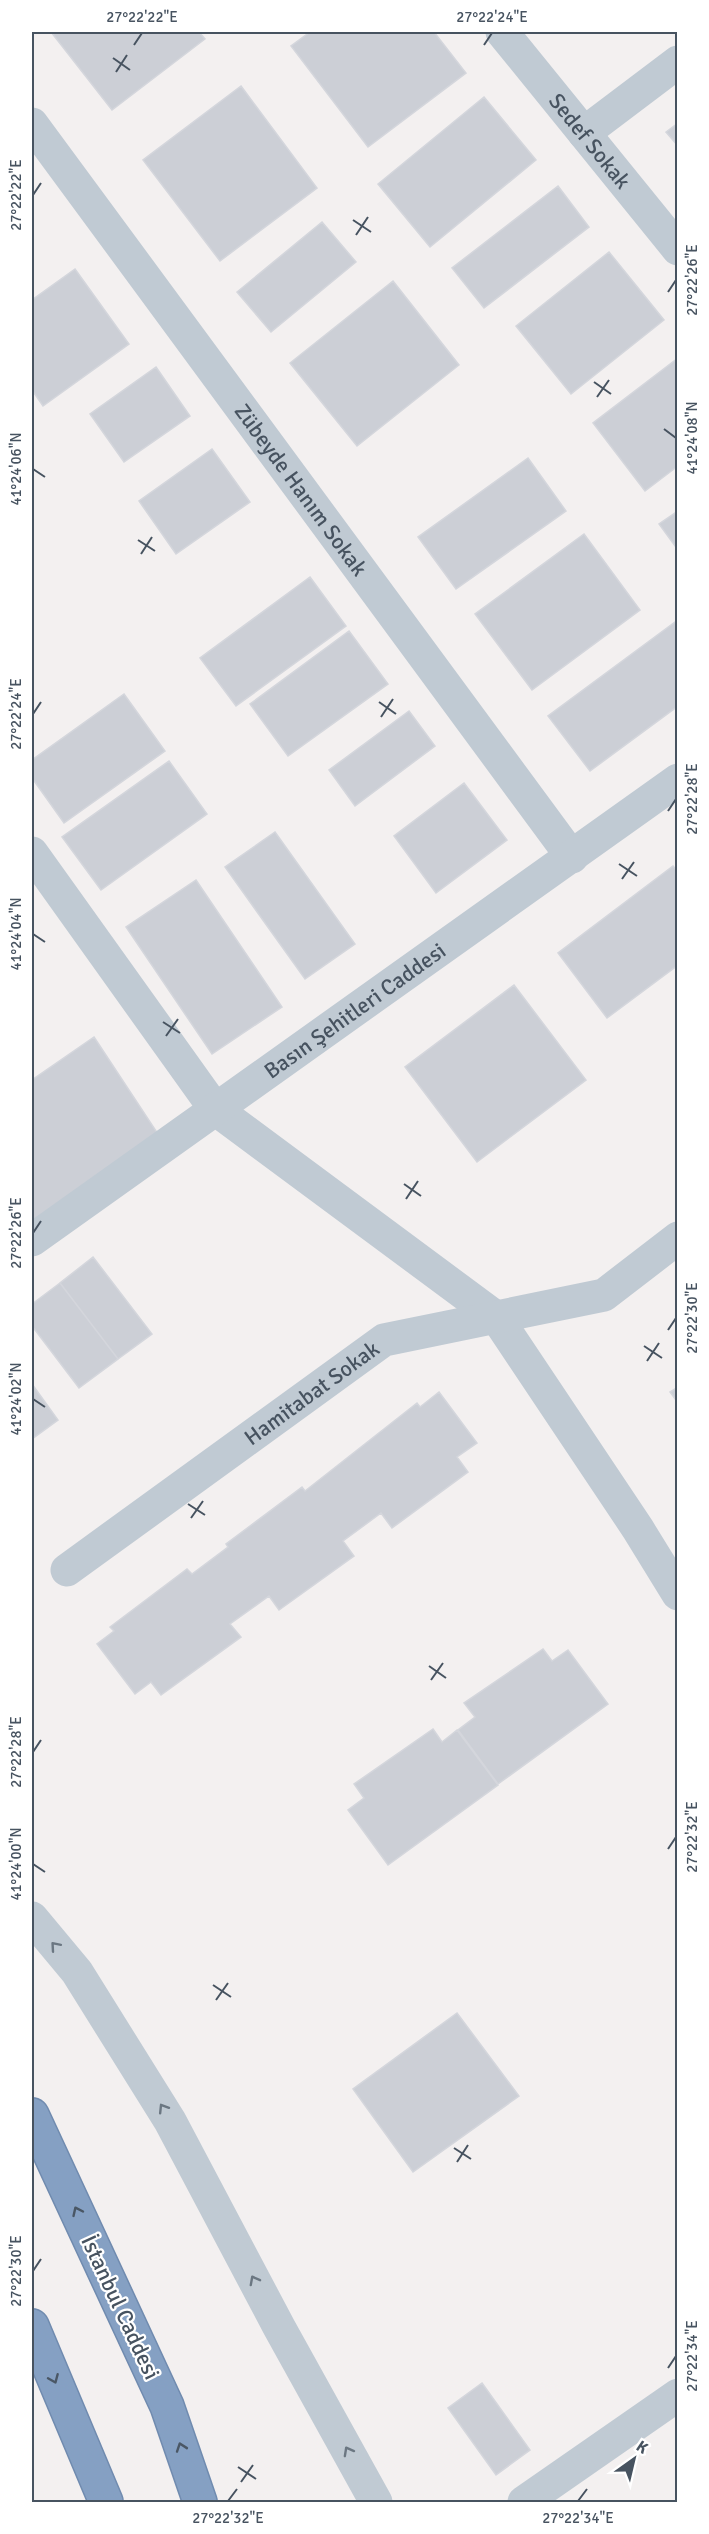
<svg xmlns="http://www.w3.org/2000/svg" width="709" height="2534" font-family="Signika,sans-serif">
	<style>
		.building { fill: #cccfd6; stroke: #d4d6dc; stroke-width: 1.5 }
		.lines { fill: none; stroke-linecap: round; stroke-linejoin: round }
		.highway-casing { stroke: #708baf; stroke-width: 36 }
		.street { stroke: #c0cad3; stroke-width: 33 }
		.highway { stroke: #85a0c3; stroke-width: 33 }
		.oneway { stroke: #6b7782 }
		.oneway2 { stroke: #4a5765 }
		.ticks { fill: none; stroke: #475360; stroke-width: 2 }
		.labels { text-anchor: middle; stroke-width: 4.5; stroke-linejoin: round; paint-order: stroke }
		.street-label { font-size: 22px; fill: #475360; stroke: #fff }
		.neatline { fill: none; stroke: #475360; stroke-width: 2 }
		.ticks-label { font-size: 15px; text-anchor: middle; fill: #475360 }
	</style>
	<rect width="100%" height="100%" fill="#f3f0f0"/>
	<!-- building -->
	<path class="building" d="M 51,32 L 199,32 L 205,39 L 112,110 Z
		M 310,32 L 434,32 L 466,73 L 368,147 L 291,46 Z
		M 241,86 L 317,188 L 220,261 L 143,160 Z
		M 484,97 L 536,160 L 430,247 L 378,184 Z
		M 678,123 L 678,146 L 666,132 Z
		M 558,186 L 589,227 L 484,308 L 452,268 Z
		M 322,222 L 356,262 L 271,332 L 237,292 Z
		M 609,252 L 664,320 L 571,394 L 516,326 Z
		M 75,269 L 129,344 L 43,406 L 32,390 L 32,300 Z
		M 393,281 L 459,365 L 357,446 L 290,363 Z
		M 678,358 L 678,466 L 645,491 L 593,423 Z
		M 156,367 L 190,416 L 124,462 L 90,414 Z
		M 212,449 L 250,502 L 176,554 L 139,501 Z
		M 528,458 L 566,511 L 456,589 L 418,537 Z
		M 678,511 L 678,550 L 659,524 Z
		M 584,534 L 640,610 L 532,690 L 475,614 Z
		M 310,577 L 346,626 L 236,706 L 200,658 Z
		M 675,622 L 678,626 L 678,706 L 590,771 L 548,716 Z
		M 349,631 L 388,684 L 288,756 L 250,704 Z
		M 124,694 L 165,751 L 64,823 L 32,778 L 32,760 Z
		M 409,711 L 435,746 L 355,806 L 329,770 Z
		M 169,761 L 207,814 L 101,890 L 62,837 Z
		M 464,783 L 507,840 L 436,893 L 394,836 Z
		M 275,832 L 355,944 L 305,979 L 225,867 Z
		M 673,866 L 678,872 L 678,965 L 607,1018 L 558,953 Z
		M 196,880 L 282,1007 L 212,1054 L 126,927 Z
		M 514,985 L 586,1080 L 477,1162 L 405,1067 Z
		M 94,1037 L 160,1137 L 32,1224 L 32,1080 Z
		M 93,1257 L 152,1334 L 118,1359 L 60,1283 Z
		M 60,1283 L 118,1359 L 79,1388 L 32,1326 L 32,1304 Z
		M 32,1384 L 58,1420 L 32,1439 Z
		M 678,1387 L 678,1403 L 670,1392 Z
		M 439,1392 L 477,1443 L 457,1457 L 468,1472 L 392,1528 L 381,1513 L 343,1541 L 354,1556 L 279,1610 L 269,1596 L 230,1624 L 241,1637 L 161,1695 L 151,1682 L 135,1694 L 97,1644 L 114,1631 L 110,1627 L 187,1569 L 192,1574 L 228,1547 L 226,1544 L 302,1487 L 305,1491 L 417,1403 L 420,1407 Z
		M 543,1649 L 552,1661 L 568,1650 L 608,1704 L 498,1784 L 458,1730 L 475,1717 L 464,1703 Z
		M 433,1729 L 442,1742 L 457,1730 L 498,1785 L 388,1865 L 348,1810 L 364,1798 L 354,1784 Z
		M 457,2013 L 519,2096 L 413,2172 L 353,2089 Z
		M 482,2383 L 530,2450 L 496,2475 L 448,2408 Z"/>
	<g class="lines">
		<!-- highway casing -->
		<g class="highway-casing">
			<path id="highway" d="M 32,2115 L 167,2406 L 200,2502
				M 32,2326 L 106,2502"/>
		</g>
		<!-- street -->
		<g class="street">
			<path id="s1" d="M 502,32 L 678,249"/>
			<path id="s2" d="M 32,124 L 572,857"/>
			<path d="M 584,133 L 678,62"/>
			<path d="M 32,853 L 215,1109 L 497,1318 L 638,1529 L 678,1594"/>
			<path id="s3" d="M 32,1240 L 678,780"/>
			<path id="s4" d="M 67,1570 L 384,1340 L 604,1295 L 678,1238"/>
			<path d="M 32,1918 L 77,1972 L 170,2121 L 279,2327 L 376,2502"/>
			<path d="M 524,2502 L 678,2395"/>
		</g>
		<!-- highway -->
		<use href="#highway" class="highway"/>
	</g>
	<!-- one-way arrows -->
	<defs><path id="oneway-chevron" d="M-2-3.5L2.5 0L-2 3.5" fill="none" stroke-width="1.6" stroke-linecap="round" stroke-linejoin="round" transform="scale(1.5)"/></defs>
	<g class="oneway">
		<use href="#oneway-chevron" transform="translate(55 1946) rotate(-131)"/>
		<use href="#oneway-chevron" transform="translate(163 2108) rotate(-122)"/>
		<use href="#oneway-chevron" transform="translate(254 2280) rotate(-118)"/>
		<use href="#oneway-chevron" transform="translate(348 2451) rotate(-119)"/>
	</g>
	<g class="oneway2">
		<use href="#oneway-chevron" transform="translate(77 2211) rotate(-115)"/>
		<use href="#oneway-chevron" transform="translate(54 2379) rotate(67)"/>
		<use href="#oneway-chevron" transform="translate(181 2447) rotate(-109)"/>
	</g>
	<!-- ticks -->
	<path class="ticks" d="M 134,45 L 142,33M 484,45 L 492,33M 113,58 L 130,70M 116,72 L 127,55M 33,195 L 41,183M 353,220 L 371,232M 356,235 L 368,217M 668,292 L 676,280M 594,382 L 611,394M 597,397 L 609,380M 664,429 L 676,438M 33,469 L 45,477M 138,540 L 155,551M 141,554 L 152,537M 379,702 L 396,714M 33,714 L 41,702M 381,717 L 393,699M 668,811 L 676,799M 619,864 L 637,876M 622,879 L 634,862M 33,934 L 45,942M 163,1022 L 180,1033M 166,1036 L 178,1019M 404,1184 L 421,1196M 406,1199 L 418,1181M 33,1233 L 41,1221M 668,1330 L 676,1318M 644,1346 L 662,1358M 647,1361 L 659,1343M 33,1399 L 45,1407M 188,1504 L 205,1515M 191,1518 L 203,1501M 429,1666 L 446,1678M 431,1680 L 443,1663M 33,1752 L 41,1740M 668,1849 L 676,1837M 33,1864 L 45,1872M 213,1985 L 231,1997M 216,2000 L 228,1983M 454,2148 L 471,2159M 457,2162 L 468,2145M 33,2271 L 41,2259M 668,2368 L 676,2356M 238,2467 L 256,2479M 241,2482 L 253,2465M 228,2501 L 237,2489M 578,2501 L 587,2489"/>
	<g class="labels">
		<!-- street labels -->
		<g class="street-label">
			<text dy="8" stroke="none"><textPath href="#s1" startOffset="140">Sedef Sokak</textPath></text>
			<text dy="8" stroke="none"><textPath href="#s2" startOffset="454">Zübeyde Hanım Sokak</textPath></text>
			<text dy="8" stroke="none"><textPath href="#s3" startOffset="396">Basın Şehitleri Caddesi</textPath></text>
			<text dy="8" stroke="none"><textPath href="#s4" startOffset="302">Hamitabat Sokak</textPath></text>
			<text transform="translate(121 2307) rotate(65)" y="8">İstanbul Caddesi</text>
		</g>
	</g>
	<!-- border -->
	<rect width="709" height="2534" fill="none" stroke="#ffffff" stroke-width="66"/>
	<!-- north arrow -->
	<g transform="translate(634 2459) rotate(34)" stroke="#ffffff" stroke-width="4.5" paint-order="stroke">
	<path d="M0-4.5L10 22L0 15L-10 22Z" fill="#475360"/>
	<text y="-9" font-size="16" font-weight="bold" text-anchor="middle" fill="#475360">K</text>
	</g>
	<rect x="33" y="33" width="643" height="2468" class="neatline"/>
	<g class="ticks-label">
		<text x="142" y="22">27°22'22"E</text>
		<text x="492" y="22">27°22'24"E</text>
		<text transform="translate(16 195) rotate(-90)" y="5">27°22'22"E</text>
		<text transform="translate(692 280) rotate(-90)" y="5">27°22'26"E</text>
		<text transform="translate(692 438) rotate(-90)" y="5">41°24'08"N</text>
		<text transform="translate(16 469) rotate(-90)" y="5">41°24'06"N</text>
		<text transform="translate(16 714) rotate(-90)" y="5">27°22'24"E</text>
		<text transform="translate(692 799) rotate(-90)" y="5">27°22'28"E</text>
		<text transform="translate(16 934) rotate(-90)" y="5">41°24'04"N</text>
		<text transform="translate(16 1233) rotate(-90)" y="5">27°22'26"E</text>
		<text transform="translate(692 1318) rotate(-90)" y="5">27°22'30"E</text>
		<text transform="translate(16 1399) rotate(-90)" y="5">41°24'02"N</text>
		<text transform="translate(16 1752) rotate(-90)" y="5">27°22'28"E</text>
		<text transform="translate(692 1837) rotate(-90)" y="5">27°22'32"E</text>
		<text transform="translate(16 1864) rotate(-90)" y="5">41°24'00"N</text>
		<text transform="translate(16 2271) rotate(-90)" y="5">27°22'30"E</text>
		<text transform="translate(692 2356) rotate(-90)" y="5">27°22'34"E</text>
		<text x="228" y="2523">27°22'32"E</text>
		<text x="578" y="2523">27°22'34"E</text>
	</g>
</svg>
